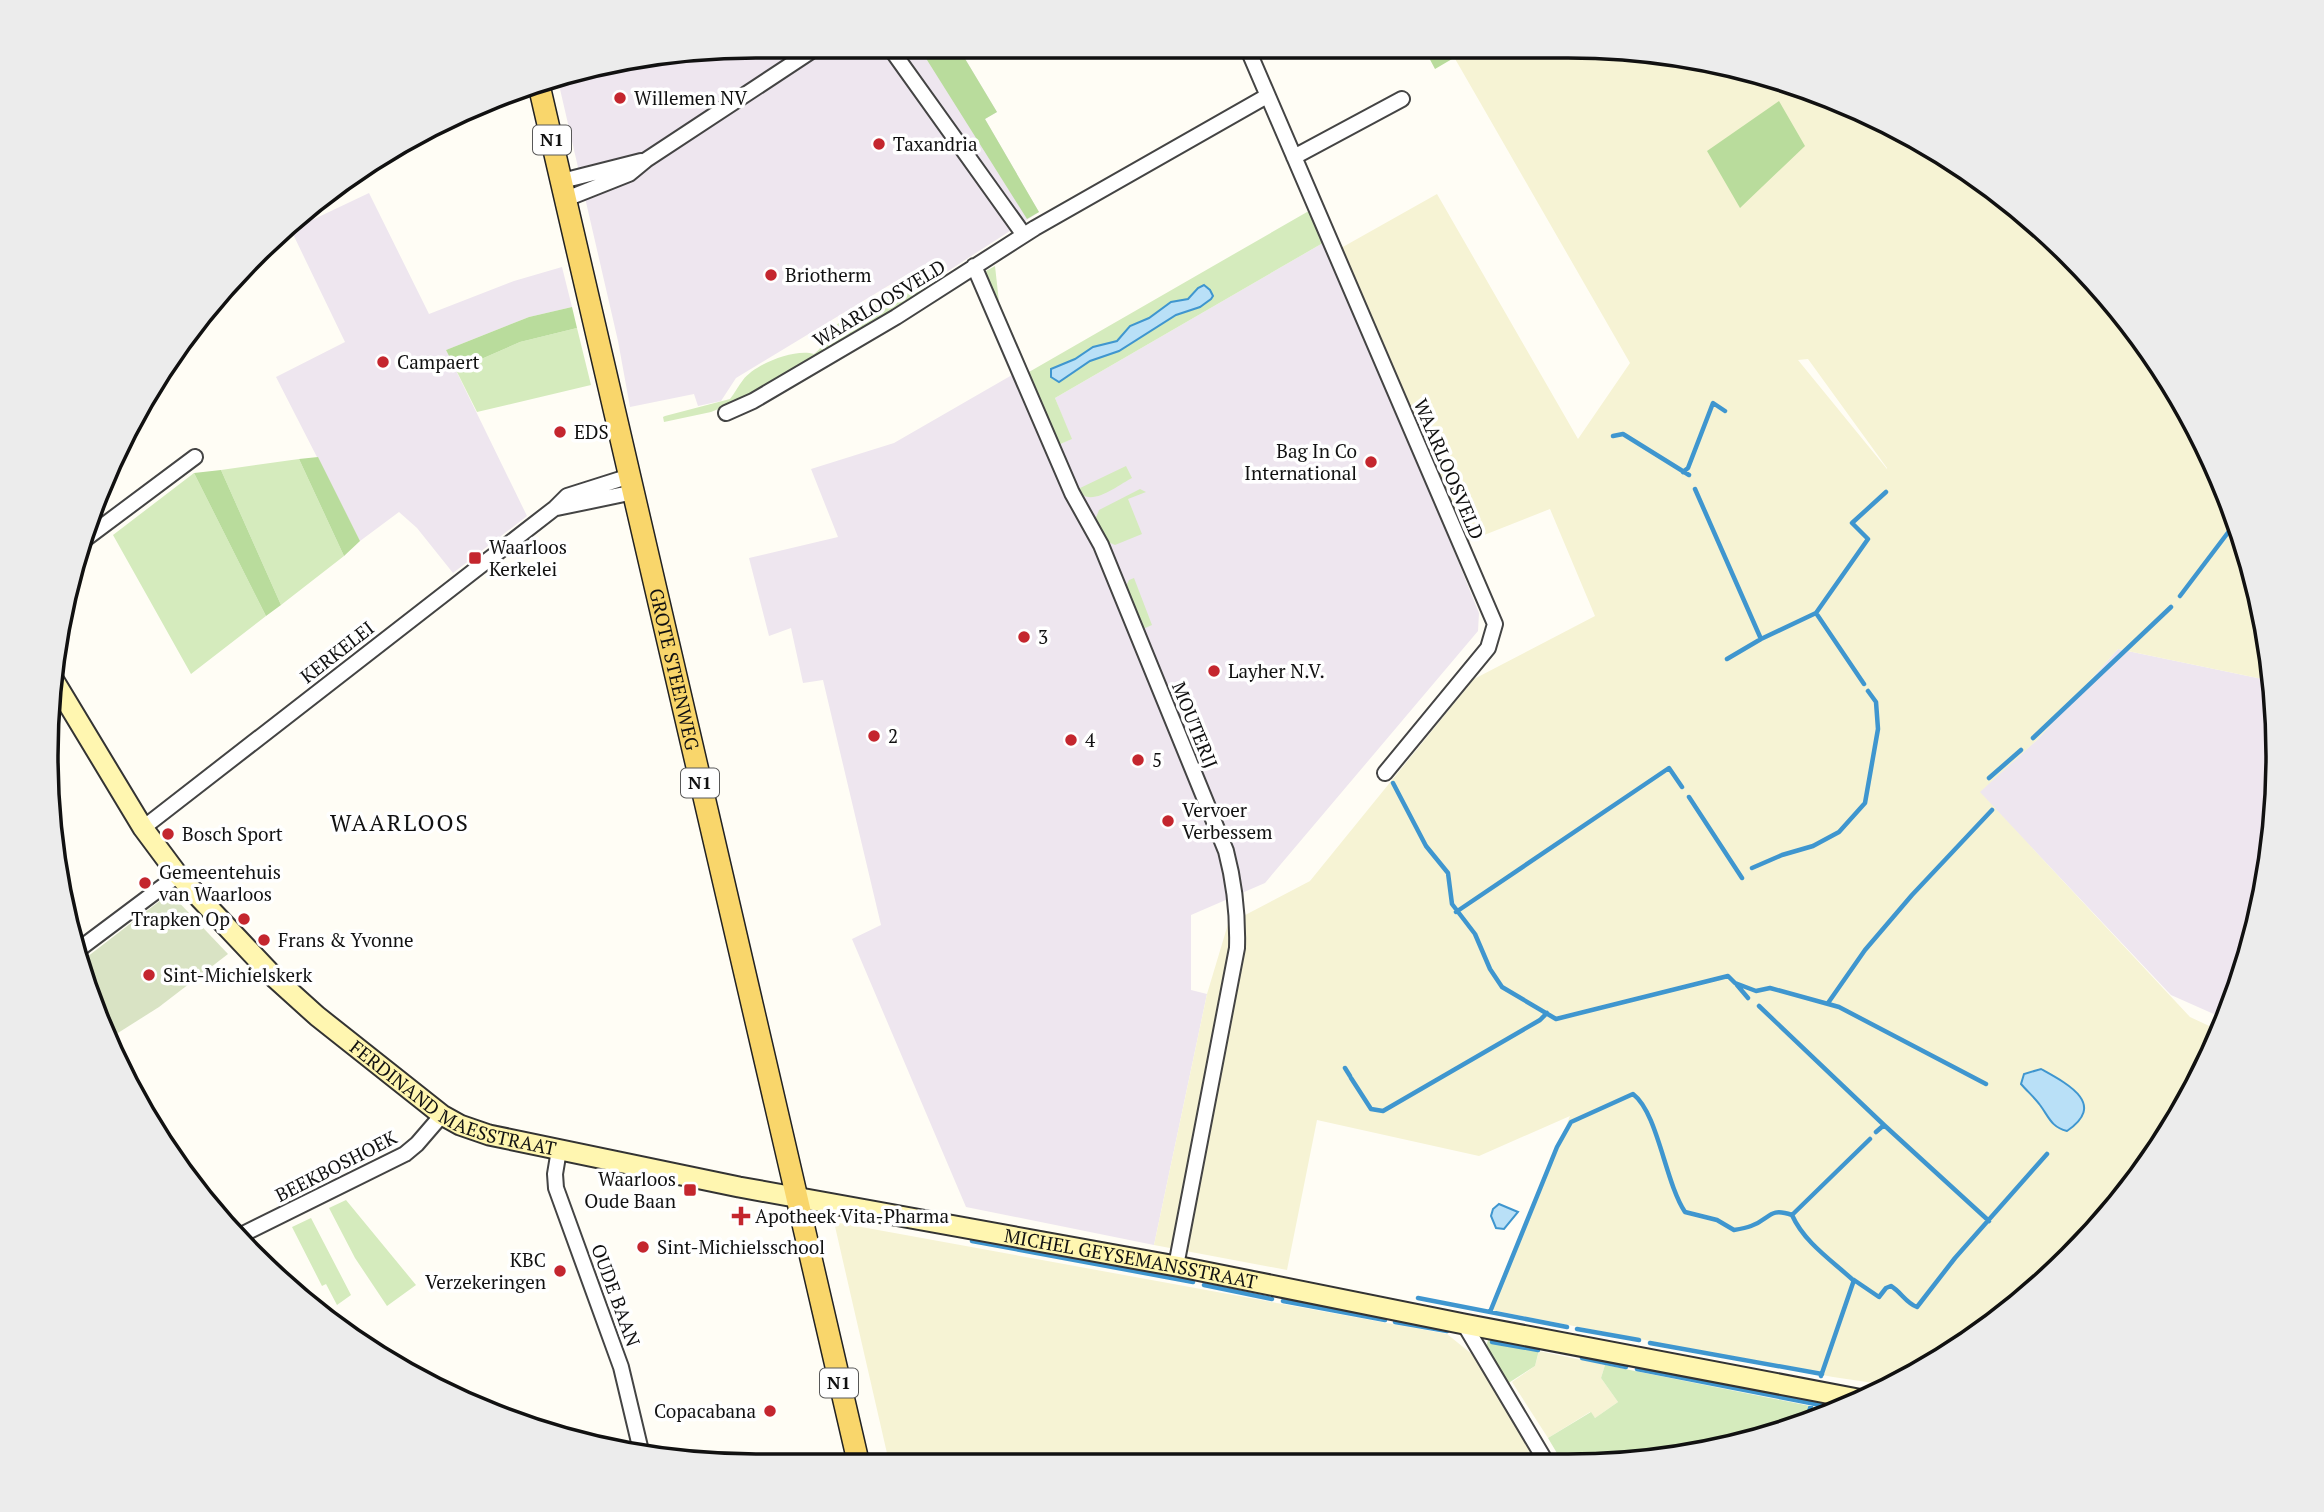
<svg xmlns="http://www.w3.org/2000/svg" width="2324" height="1512" font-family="'PT Serif',serif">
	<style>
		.industrial { fill: #eee6ef }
		.farmland { fill: #f6f3d4; fill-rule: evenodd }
		.green { fill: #d5ebbd; fill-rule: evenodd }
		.forest { fill: #b9dc9c }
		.cemetery { fill: #d9e3c4 }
		.water { fill: #b9e0f7; stroke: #3f96cf; stroke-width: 2 }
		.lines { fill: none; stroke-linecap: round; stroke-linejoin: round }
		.stream { stroke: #3f96cf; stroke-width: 4.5 }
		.street-casing { stroke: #444; stroke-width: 18 }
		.secondary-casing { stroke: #333; stroke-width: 23 }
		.primary-casing { stroke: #222; stroke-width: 24 }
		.street { stroke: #fff; stroke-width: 14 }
		.secondary { stroke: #fff6b0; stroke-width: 19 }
		.primary { stroke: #f9d66b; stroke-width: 21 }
		.poi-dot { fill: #c4262e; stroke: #fff; stroke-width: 2.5 }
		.labels { text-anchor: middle; stroke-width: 7; stroke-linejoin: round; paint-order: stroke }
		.shield { fill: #fff; stroke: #585858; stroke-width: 2 }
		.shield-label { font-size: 18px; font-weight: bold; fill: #111 }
		.poi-label { font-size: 19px; fill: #111; stroke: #fff; text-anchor: start }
		.street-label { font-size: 19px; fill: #111; stroke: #fff }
		.quarter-label { font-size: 23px; letter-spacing: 2px; fill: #111; stroke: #fff }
		.rim { fill: none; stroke: #111; stroke-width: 3.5 }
	</style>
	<rect width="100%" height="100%" fill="#fffdf5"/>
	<!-- industrial -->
	<path class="industrial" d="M 663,52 L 961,52 L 997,112 L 985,119 L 1039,212 L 922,288 L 911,272 L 736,378 L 721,401 L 698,406 L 694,394 L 630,407 L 618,341 L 557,76 Z
		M 369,193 L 429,314 L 514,281 L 562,267 L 572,307 L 529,317 L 446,350 L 527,516 L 453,573 L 417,528 L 399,512 L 360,541 L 276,377 L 345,342 L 291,230 Z
		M 1328,240 L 1479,613 L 1478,631 L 1265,883 L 1191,915 L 1191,990 L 1207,994 L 1154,1245 L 966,1207 L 852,939 L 881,925 L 823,680 L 803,683 L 791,628 L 769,636 L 749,558 L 838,537 L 811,469 L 894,443 L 1012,375 L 1029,372 L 1058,445 L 1071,439 L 1055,398 Z
		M 2118,649 L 2272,681 L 2277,709 L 2272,848 L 2241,984 L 2225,1019 L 2171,995 L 1979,792 L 2038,739 Z"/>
	<!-- farmland -->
	<path class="farmland" d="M 1464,52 L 1661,52 L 1796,83 L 1882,119 L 2036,222 L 2131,323 L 2205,441 L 2254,572 L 2272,681 L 2118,649 L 2038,739 L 1980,792 L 2190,1017 L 2220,1031 L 2184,1111 L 2102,1224 L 2001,1319 L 1894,1386 L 1833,1377 L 1492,1310 L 1570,1116 L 1479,1156 L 1317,1120 L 1287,1270 L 1154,1245 L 1207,994 L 1228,924 L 1310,881 L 1474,679 L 1595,616 L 1550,509 L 1469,541 L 1341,248 L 1437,194 L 1578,439 L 1630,363 L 1454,57 ZM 1808,359 L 1887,468 L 1887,469 L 1798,360 Z
		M 834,1222 L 1447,1334 L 1473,1355 L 1538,1465 L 889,1462 Z
		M 1539,1351 L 1605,1365 L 1601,1378 L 1618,1402 L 1595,1418 L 1590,1412 L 1548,1438 L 1512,1382 L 1535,1366 Z"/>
	<!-- green -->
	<path class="green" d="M 1314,208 L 1328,240 L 1055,398 L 1072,439 L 1058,445 L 1029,372 ZM 1204,286 L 1210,290 L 1211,299 L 1196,309 L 1176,315 L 1119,351 L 1090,361 L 1059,382 L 1053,379 L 1051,369 L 1075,359 L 1093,347 L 1119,340 L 1130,326 L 1149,318 L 1172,302 L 1188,299 L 1198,288 Z
		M 995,266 L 999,302 L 1027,367 L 1025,368 L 987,279 L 986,271 Z
		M 945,272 L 948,276 L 913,301 L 752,395 L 711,412 L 664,422 L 663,417 L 665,416 L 730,399 C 735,393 738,386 743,380 C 755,364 795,348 814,354 C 825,346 822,340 829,332 C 846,314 883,295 906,288 L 913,295 Z
		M 577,328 L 591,385 L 477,412 L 456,370 L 520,342 Z
		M 299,459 L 344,556 L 281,605 L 221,470 Z
		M 1126,466 L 1132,478 C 1118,485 1088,510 1078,489 Z
		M 194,473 L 266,616 L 191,674 L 113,535 Z
		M 1140,489 L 1146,492 L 1128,499 L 1142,534 L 1115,545 L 1108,542 L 1095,520 L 1099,510 Z
		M 1134,578 L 1152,625 L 1143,629 L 1126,586 L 1129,580 Z
		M 346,1200 L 416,1285 L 387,1306 L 355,1258 L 329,1208 Z
		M 311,1218 L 351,1295 L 337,1305 L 326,1284 L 322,1286 L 292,1227 Z
		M 1490,1337 L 1540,1346 L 1535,1366 L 1507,1384 C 1498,1371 1479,1352 1490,1337 Z
		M 1605,1365 L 1835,1411 L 1752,1442 L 1614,1465 L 1564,1465 L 1548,1438 L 1591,1412 L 1595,1418 L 1618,1402 L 1601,1378 Z"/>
	<!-- forest -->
	<path class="forest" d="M 922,52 L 961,52 L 997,112 L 985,119 L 1039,212 L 1027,219 Z
		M 1426,52 L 1464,52 L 1435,69 Z
		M 1779,101 L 1805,146 L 1740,208 L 1707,151 Z
		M 572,307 L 577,328 L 520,342 L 456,370 L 446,350 L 529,317 Z
		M 318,457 L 360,541 L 344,556 L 299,459 Z
		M 221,470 L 281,605 L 266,616 L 194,473 Z"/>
	<!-- cemetery -->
	<path class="cemetery" d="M 170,893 L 228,954 L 159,1007 L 110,1038 L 82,967 L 87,957 Z"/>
	<!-- water -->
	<path class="water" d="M 1204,285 L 1210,290 L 1213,296 L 1211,299 L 1200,307 L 1176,315 L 1119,351 L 1090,361 L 1059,382 L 1051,377 L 1051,369 L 1075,359 L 1093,347 L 1117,341 L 1130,326 L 1149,318 L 1171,302 L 1188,299 L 1198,288 Z
		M 2041,1069 C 2068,1084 2107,1104 2067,1131 C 2051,1127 2049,1117 2040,1105 C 2035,1098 2027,1091 2021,1084 L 2024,1074 Z
		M 1499,1204 L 1518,1212 L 1504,1229 L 1496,1228 L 1491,1216 L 1493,1209 Z"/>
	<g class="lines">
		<!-- stream -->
		<path class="stream" d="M 183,339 L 210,309 L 210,303
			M 1613,436 L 1623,434 L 1689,475
			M 1683,472 L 1688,468 L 1713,403 L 1725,411
			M 1695,489 L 1761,639 L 1727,659
			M 2180,596 L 2236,522
			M 1816,613 L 1864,684
			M 1761,639 L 1816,613 L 1868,539 L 1852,523 L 1886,492
			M 2033,738 L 2171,607
			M 1989,778 L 2021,750
			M 1393,783 L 1426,846 L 1448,873 L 1452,904 L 1475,934 L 1490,969 L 1502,987 L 1556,1019 L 1728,976 L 1735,983 L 1756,991 L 1770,988 L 1839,1007 L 1986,1084
			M 1689,797 L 1742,878
			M 1752,868 L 1782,855 L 1813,846 L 1839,832 L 1865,803 L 1878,729 L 1876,702 L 1868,691
			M 1456,912 L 1669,768 L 1682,787
			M 1737,985 L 1748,998
			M 1828,1003 L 1865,950 L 1912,895 L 1992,810
			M 1759,1006 L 1884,1125
			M 1345,1068 L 1350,1076
			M 1351,1078 L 1371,1109 L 1383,1111 L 1540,1020 L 1547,1013
			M 1876,1132 L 1884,1125 L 1989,1221
			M 972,1241 L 1193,1282
			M 1853,1280 C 1831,1260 1804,1242 1792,1215 L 1870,1139
			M 1204,1285 L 1272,1299
			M 1418,1298 L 1567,1327
			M 1283,1301 L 1385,1320
			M 1490,1312 L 1557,1147 L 1571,1122 L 1633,1094 C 1658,1113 1665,1182 1685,1212 L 1717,1220 L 1734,1230 C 1740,1229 1746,1228 1751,1226 C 1771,1219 1768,1207 1792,1215
			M 1395,1322 L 1447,1331
			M 1577,1329 L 1639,1340
			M 1492,1342 L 1538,1350
			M 1650,1343 L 1822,1374
			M 1582,1358 L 1626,1367
			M 1637,1369 L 1841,1409
			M 1821,1376 L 1854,1280 L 1879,1297 L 1886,1288 L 1891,1286 C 1901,1292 1906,1303 1917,1307 L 1955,1258 L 2047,1154
			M 1806,1422 L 1812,1402"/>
		<!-- street casing -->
		<g class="street-casing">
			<path id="street" d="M 893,52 L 1024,235
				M 1249,52 L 1495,624 L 1488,648 L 1385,773
				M 1294,157 L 1402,99
				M 562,181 L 641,161
				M 566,199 L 629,174 L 646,160 L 810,52
				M 974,266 L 1072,493 L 1101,545 L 1226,851 C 1235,885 1238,913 1237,948 L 1176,1266
				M 726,413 L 753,401 L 896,317 L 1035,228 L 1267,96
				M 557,508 L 634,492
				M 80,543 L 195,457
				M 143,828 L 555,508 L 567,496 L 630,476
				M 77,956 L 82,947 L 178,875
				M 559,1150 L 555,1174 L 556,1188 L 621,1367 L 642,1455
				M 235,1238 L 405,1154 L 417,1144 L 442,1115
				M 1464,1324 L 1548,1465"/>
		</g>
		<!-- secondary casing -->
		<g class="secondary-casing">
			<g id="secondary">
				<path id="s1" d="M 53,679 L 143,828 L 178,875 L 276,979 L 317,1016 L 442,1115 L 460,1125 L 489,1135 L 739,1187 L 1176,1266 L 1464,1324 L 1863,1400"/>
			</g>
		</g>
		<!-- primary casing -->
		<g class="primary-casing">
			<g id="primary">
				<path id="s2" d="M 538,81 L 858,1461"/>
			</g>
		</g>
		<!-- street -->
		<use href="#street" class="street"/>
		<!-- secondary -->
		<use href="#secondary" class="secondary"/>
		<!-- primary -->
		<use href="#primary" class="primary"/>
	</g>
	<!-- markers -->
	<g class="poi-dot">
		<circle cx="620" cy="98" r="7"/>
		<circle cx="879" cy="144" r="7"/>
		<circle cx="771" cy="275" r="7"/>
		<circle cx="383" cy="362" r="7"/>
		<circle cx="560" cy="432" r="7"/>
		<circle cx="1371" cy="462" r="7"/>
		<rect x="468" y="551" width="14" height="14" rx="3.5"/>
		<circle cx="1024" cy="637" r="7"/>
		<circle cx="1214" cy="671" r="7"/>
		<circle cx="874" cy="736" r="7"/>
		<circle cx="1071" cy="740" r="7"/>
		<circle cx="1138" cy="760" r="7"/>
		<circle cx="1168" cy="821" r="7"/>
		<circle cx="168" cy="834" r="7"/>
		<circle cx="145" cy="883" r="7"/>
		<circle cx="244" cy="919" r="7"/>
		<circle cx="264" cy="940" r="7"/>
		<circle cx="149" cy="975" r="7"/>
		<rect x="683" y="1183" width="14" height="14" rx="3.5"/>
		<path d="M737.5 1205.5h7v7h7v7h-7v7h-7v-7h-7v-7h7z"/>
		<circle cx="643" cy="1247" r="7"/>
		<circle cx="560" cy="1271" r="7"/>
		<circle cx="770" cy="1411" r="7"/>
	</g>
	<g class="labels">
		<!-- shield labels -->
		<g class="shield">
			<rect x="533" y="125.5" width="38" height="29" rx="5"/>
			<rect x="681" y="768.5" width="38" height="29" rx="5"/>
			<rect x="820" y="1368.5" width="38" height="29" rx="5"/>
		</g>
		<g class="shield-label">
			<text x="552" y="146">N1</text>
			<text x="700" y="789">N1</text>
			<text x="839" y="1389">N1</text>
		</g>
		<!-- poi labels -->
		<g class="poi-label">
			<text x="634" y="105">Willemen NV</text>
			<text x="893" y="151">Taxandria</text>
			<text x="785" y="282">Briotherm</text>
			<text x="397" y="369">Campaert</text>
			<text x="574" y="439">EDS</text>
			<text x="1357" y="458" text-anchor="end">Bag In Co<tspan x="1357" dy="22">International</tspan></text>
			<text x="489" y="554">Waarloos<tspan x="489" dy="22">Kerkelei</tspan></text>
			<text x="1038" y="644">3</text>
			<text x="1228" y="678">Layher N.V.</text>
			<text x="888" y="743">2</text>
			<text x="1085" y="747">4</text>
			<text x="1152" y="767">5</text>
			<text x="1182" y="817">Vervoer<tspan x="1182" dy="22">Verbessem</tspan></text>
			<text x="182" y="841">Bosch Sport</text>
			<text x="159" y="879">Gemeentehuis<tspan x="159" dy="22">van Waarloos</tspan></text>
			<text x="230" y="926" text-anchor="end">Trapken Op</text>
			<text x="278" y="947">Frans &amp; Yvonne</text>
			<text x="163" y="982">Sint-Michielskerk</text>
			<text x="676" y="1186" text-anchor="end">Waarloos<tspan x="676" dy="22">Oude Baan</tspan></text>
			<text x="755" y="1223">Apotheek Vita-Pharma</text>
			<text x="657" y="1254">Sint-Michielsschool</text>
			<text x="546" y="1267" text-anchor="end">KBC<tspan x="546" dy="22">Verzekeringen</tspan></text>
			<text x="756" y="1418" text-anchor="end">Copacabana</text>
		</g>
		<!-- street labels -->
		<g class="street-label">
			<text transform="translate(879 303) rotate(-31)" y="7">WAARLOOSVELD</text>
			<text transform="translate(1449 469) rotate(67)" y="7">WAARLOOSVELD</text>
			<text transform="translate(337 652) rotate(-38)" y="7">KERKELEI</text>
			<text dy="7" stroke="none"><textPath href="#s2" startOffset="604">GROTE STEENWEG</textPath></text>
			<text transform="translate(1195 725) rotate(68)" y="7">MOUTERIJ</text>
			<text dy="7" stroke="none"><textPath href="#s1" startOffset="593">FERDINAND MAESSTRAAT</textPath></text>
			<text transform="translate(336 1166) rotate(-27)" y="7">BEEKBOSHOEK</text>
			<text dy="7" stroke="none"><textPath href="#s1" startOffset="1295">MICHEL GEYSEMANSSTRAAT</textPath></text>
			<text transform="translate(616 1295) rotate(70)" y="7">OUDE BAAN</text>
		</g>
		<!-- quarter labels -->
		<g class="quarter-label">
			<text x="400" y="831">WAARLOOS</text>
		</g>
	</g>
	<!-- crop -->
	<path d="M0 0H2324V1512H0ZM756 58H1568A698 698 0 0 1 2266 756V756A698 698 0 0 1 1568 1454H756A698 698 0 0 1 58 756V756A698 698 0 0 1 756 58Z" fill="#ececec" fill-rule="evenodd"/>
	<path class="rim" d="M756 58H1568A698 698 0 0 1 2266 756V756A698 698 0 0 1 1568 1454H756A698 698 0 0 1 58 756V756A698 698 0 0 1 756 58Z"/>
</svg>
